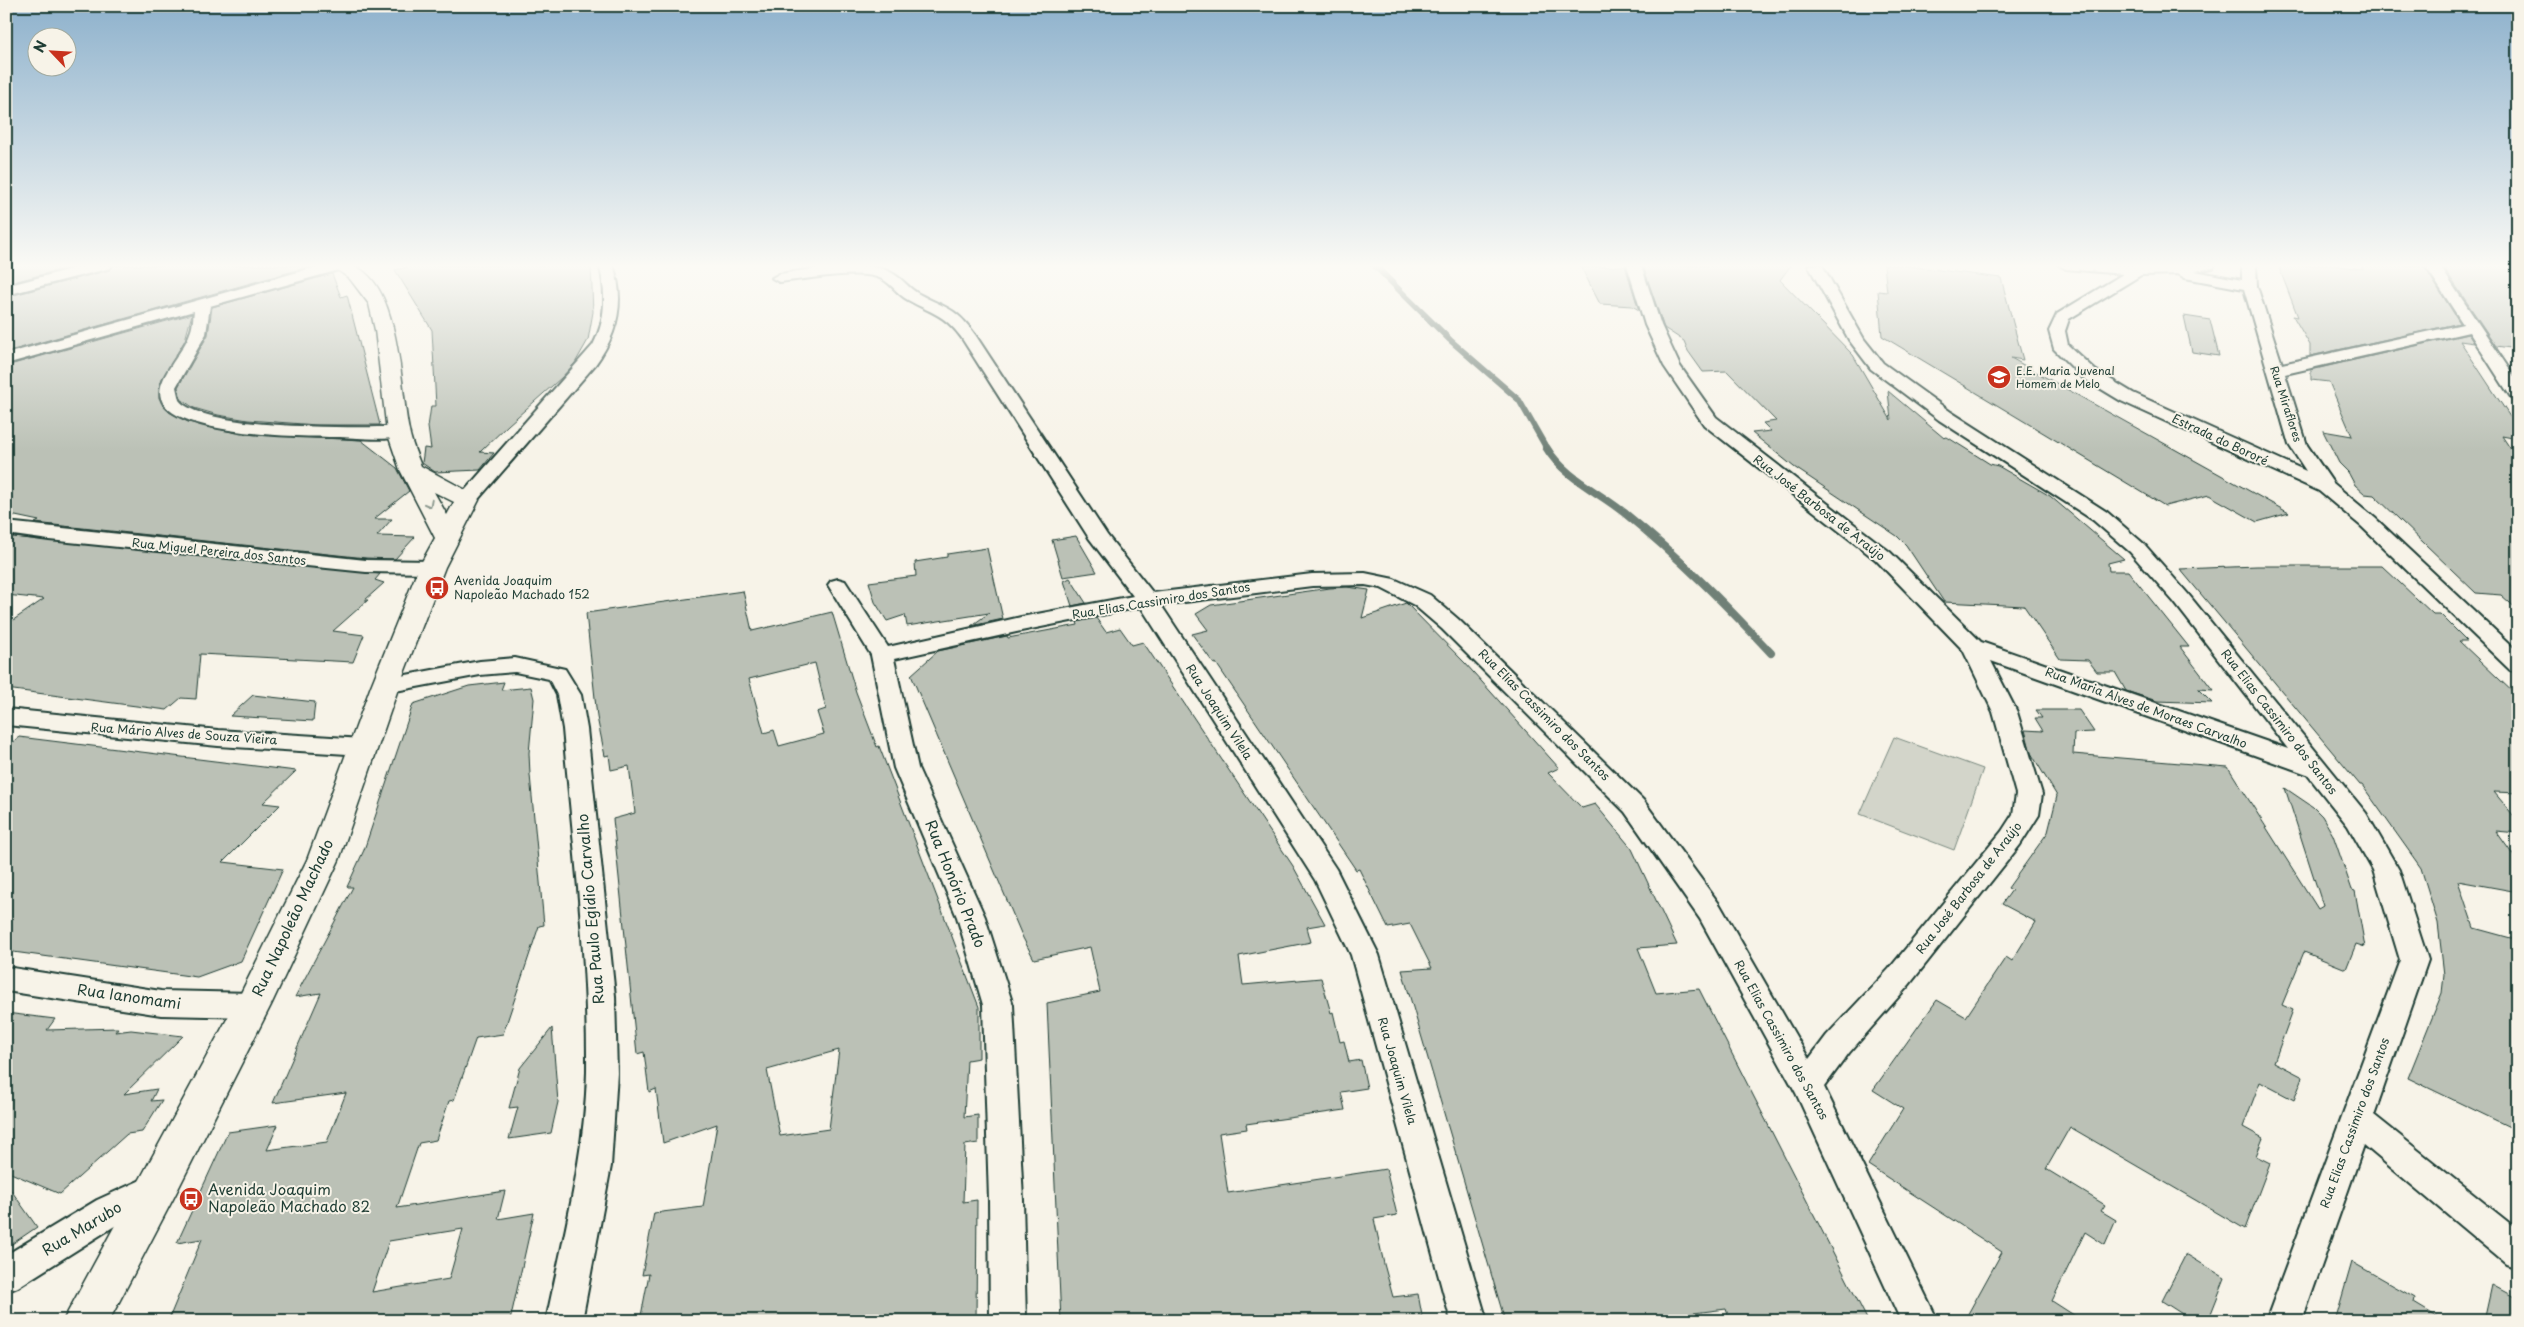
<svg xmlns="http://www.w3.org/2000/svg" width="2524" height="1327" font-family="'Playpen Sans',sans-serif">
	<style>
		.green { fill: #d3d5ca; stroke: #79897f }
		.lines { fill: none; stroke-linecap: round; stroke-linejoin: round }
		.stream-far1 { stroke: #6f8077; stroke-width: 6 }
		.stream { stroke: #6f8077; stroke-width: 8 }
		.building { fill: #bbc1b6; stroke: #1f3d34; fill-rule: evenodd }
		.street-casing { stroke: #1f3d34; stroke-width: 4 }
		.secondary-casing { stroke: #1f3d34; stroke-width: 3 }
		.street { fill: #f7f3e8; fill-rule: evenodd }
		.secondary { fill: #f7f3e8; fill-rule: evenodd }
		.oneway { stroke: #8b988e }
		.labels { text-anchor: middle; stroke-width: 4; stroke-linejoin: round; paint-order: stroke }
		.far-poi-label { font-size: 11px; fill: #1f3d34; stroke: #f7f3e8; text-anchor: start }
		.far-street-label { font-size: 11px; fill: #1f3d34; stroke: #f7f3e8 }
		.street-label { font-size: 12px; fill: #1f3d34; stroke: #f7f3e8 }
		.poi-label { font-size: 12px; fill: #1f3d34; stroke: #f7f3e8; text-anchor: start }
		.near-street-label { font-size: 15px; fill: #1f3d34; stroke: #f7f3e8 }
		.near-poi-label { font-size: 15px; fill: #1f3d34; stroke: #f7f3e8; text-anchor: start }
	</style>
	<rect width="100%" height="100%" fill="#f7f3e8"/>
	<filter id="ink" filterUnits="userSpaceOnUse"><feTurbulence type="fractalNoise" baseFrequency=".02" numOctaves="2"/><feDisplacementMap in="SourceGraphic" scale="10" xChannelSelector="R" yChannelSelector="G"/><feConvolveMatrix kernelMatrix="1 2 1 2 8 2 1 2 1" color-interpolation-filters="sRGB"/></filter>
	<g filter="url(#ink)">
		<!-- green -->
		<path class="green" d="M 1894,737 L 1983,769 L 1954,850 L 1860,814 Z"/>
		<g class="lines">
			<!-- stream-far1 -->
			<path class="stream-far1" d="M 1374,265 L 1450,340 L 1519,400 L 1547,449"/>
			<!-- stream -->
			<path class="stream" d="M 1546,447 C 1564,478 1601,493 1627,515 C 1680,558 1725,604 1771,653"/>
		</g>
		<!-- building -->
		<path class="building" d="M 6,265 L 78,265 L 6,284 Z
			M 114,265 L 315,265 L 6,352 L 6,297 L 110,270 Z
			M 417,265 L 591,265 L 593,312 L 588,340 L 575,363 L 561,378 L 508,425 L 480,452 L 494,453 L 480,470 L 435,472 L 422,463 L 424,448 L 431,449 L 428,427 L 431,406 L 436,406 L 432,330 L 395,270 Z
			M 1791,265 L 1780,280 L 1853,355 L 1891,420 L 1888,391 L 1944,438 L 1947,437 L 1990,464 L 1998,466 L 2050,496 L 2124,559 L 2108,563 L 2109,571 L 2128,571 L 2189,647 L 2180,647 L 2213,690 L 2198,689 L 2212,703 L 2157,701 L 2126,691 L 2115,672 L 2097,672 L 2088,660 L 2060,659 L 2024,606 L 1944,602 L 1906,545 L 1897,536 L 1794,467 L 1752,433 L 1771,431 L 1763,423 L 1776,421 L 1727,371 L 1703,372 L 1688,351 L 1684,341 L 1664,328 L 1643,266 Z
			M 1884,265 L 1901,265 L 2001,278 L 2023,360 L 2011,358 L 2289,513 L 2257,522 L 2209,495 L 2165,506 L 1882,336 L 1878,291 L 1887,292 Z
			M 2278,265 L 2331,265 L 2363,269 L 2360,265 L 2423,265 L 2460,323 L 2310,356 L 2310,345 L 2293,316 L 2298,317 Z
			M 2442,265 L 2518,265 L 2518,349 L 2496,346 Z
			M 1625,266 L 1639,310 L 1632,306 L 1600,304 L 1581,267 Z
			M 332,274 L 341,297 L 347,295 L 380,425 L 317,425 L 248,420 L 218,415 L 194,408 L 181,399 L 178,387 L 208,335 L 212,307 Z
			M 192,314 L 185,340 L 160,382 L 159,398 L 169,412 L 188,422 L 241,434 L 361,440 L 397,468 L 409,491 L 374,519 L 392,519 L 377,536 L 415,537 L 395,559 L 366,558 L 35,523 L 39,521 L 6,514 L 6,366 Z
			M 2184,316 L 2210,320 L 2219,356 L 2192,352 Z
			M 2468,334 L 2474,343 L 2460,341 L 2518,429 L 2518,439 L 2502,436 L 2518,460 L 2518,610 L 2501,595 L 2476,593 L 2374,495 L 2365,494 L 2355,485 L 2348,472 L 2339,463 L 2323,431 L 2352,436 L 2329,382 L 2311,380 L 2311,370 Z
			M 1076,536 L 1097,572 L 1063,577 L 1052,540 Z
			M 13,537 L 380,574 L 375,580 L 384,583 L 365,600 L 368,600 L 333,631 L 364,635 L 353,662 L 200,654 L 196,699 L 181,698 L 167,710 L 6,689 L 6,625 L 44,599 L 6,595 L 6,541 Z
			M 987,548 L 1003,619 L 971,626 L 989,613 L 907,626 L 905,615 L 887,621 L 875,602 L 869,582 L 916,576 L 915,562 L 947,557 L 947,554 Z
			M 2257,566 L 2382,566 L 2433,614 L 2440,614 L 2467,641 L 2459,641 L 2518,697 L 2518,793 L 2494,792 L 2518,821 L 2518,833 L 2496,831 L 2518,862 L 2518,892 L 2458,881 L 2474,928 L 2518,940 L 2518,1131 L 2408,1078 L 2442,993 L 2444,975 L 2438,923 L 2421,868 L 2362,785 L 2360,785 L 2180,569 Z
			M 1070,578 L 1086,603 L 1072,606 L 1064,581 Z
			M 1347,587 L 1369,590 L 1362,618 L 1406,603 L 1465,663 L 1559,768 L 1548,773 L 1582,808 L 1595,804 L 1632,849 L 1677,945 L 1638,948 L 1656,993 L 1699,989 L 1868,1321 L 1730,1321 L 1726,1309 L 1630,1321 L 1505,1321 L 1402,970 L 1432,968 L 1410,924 L 1388,928 L 1359,869 L 1356,870 L 1216,663 L 1214,664 L 1192,634 L 1208,630 L 1196,614 L 1211,605 L 1330,588 Z
			M 743,591 L 752,631 L 832,612 L 856,692 L 877,747 L 879,746 L 979,1007 L 979,1058 L 967,1060 L 964,1117 L 978,1115 L 978,1143 L 965,1145 L 963,1202 L 977,1200 L 976,1321 L 640,1321 L 649,1274 L 642,1275 L 654,1213 L 703,1207 L 717,1124 L 663,1143 L 656,1089 L 649,1092 L 644,1052 L 637,1054 L 613,819 L 635,813 L 629,766 L 611,770 L 609,755 L 605,756 L 597,717 L 586,613 ZM 815,663 L 826,709 L 817,712 L 824,734 L 779,746 L 774,730 L 764,733 L 749,679 ZM 839,1050 L 829,1129 L 780,1136 L 767,1070 Z
			M 1096,618 L 1106,632 L 1120,628 L 1132,645 L 1143,642 L 1293,866 L 1325,924 L 1307,927 L 1311,942 L 1239,956 L 1243,985 L 1321,978 L 1331,1013 L 1333,1012 L 1340,1042 L 1344,1041 L 1349,1062 L 1361,1060 L 1367,1088 L 1341,1092 L 1345,1110 L 1246,1124 L 1247,1129 L 1219,1133 L 1228,1193 L 1386,1169 L 1397,1215 L 1374,1219 L 1384,1264 L 1393,1297 L 1418,1294 L 1423,1321 L 1061,1321 L 1047,1003 L 1100,992 L 1090,947 L 1034,959 L 1023,938 L 911,675 L 938,651 L 1007,636 L 1008,638 L 1078,625 L 1077,622 Z
			M 504,682 L 501,690 L 531,687 L 534,699 L 529,753 L 530,775 L 544,925 L 539,926 L 503,1034 L 476,1038 L 454,1100 L 449,1101 L 436,1140 L 419,1143 L 397,1208 L 505,1191 L 498,1219 L 534,1213 L 510,1321 L 168,1321 L 202,1239 L 177,1243 L 228,1132 L 278,1125 L 267,1150 L 327,1142 L 346,1093 L 273,1103 L 321,993 L 295,997 L 353,887 L 347,887 L 364,850 L 413,704 L 469,686 ZM 463,1229 L 449,1279 L 372,1292 L 389,1241 Z
			M 253,695 L 315,702 L 313,721 L 230,716 Z
			M 2036,710 L 2079,710 L 2094,732 L 2074,733 L 2073,754 L 2228,767 L 2318,909 L 2323,906 L 2285,788 L 2313,807 L 2322,816 L 2333,835 L 2352,890 L 2355,891 L 2365,947 L 2356,944 L 2346,969 L 2304,952 L 2282,1005 L 2293,1010 L 2274,1062 L 2303,1077 L 2294,1100 L 2260,1082 L 2243,1127 L 2263,1138 L 2256,1156 L 2270,1163 L 2245,1229 L 2070,1127 L 2046,1169 L 2105,1205 L 2101,1211 L 2116,1220 L 2105,1245 L 2085,1232 L 2052,1301 L 2083,1321 L 1964,1321 L 2002,1252 L 1868,1165 L 1903,1109 L 1873,1090 L 1937,1000 L 1966,1017 L 2006,957 L 2012,961 L 2036,922 L 2002,904 L 2012,890 L 2008,888 L 2048,832 L 2057,796 L 2031,753 L 2025,730 L 2043,731 L 2035,718 L 2042,718 Z
			M 19,737 L 296,771 L 263,803 L 280,805 L 223,862 L 283,869 L 241,961 L 197,977 L 6,951 L 6,747 Z
			M 6,1013 L 55,1019 L 47,1030 L 118,1028 L 115,1032 L 131,1030 L 183,1036 L 124,1094 L 157,1089 L 151,1101 L 162,1100 L 142,1132 L 127,1134 L 60,1194 L 6,1171 Z
			M 552,1028 L 558,1102 L 551,1133 L 509,1139 L 518,1107 L 509,1108 L 520,1068 Z
			M 6,1183 L 37,1227 L 6,1248 Z
			M 2186,1254 L 2225,1278 L 2208,1321 L 2193,1321 L 2162,1301 Z
			M 2352,1262 L 2415,1298 L 2414,1303 L 2444,1321 L 2335,1321 Z
			M 2492,1285 L 2518,1299 L 2518,1321 L 2484,1321 Z"/>
		<g class="lines">
			<!-- street casing -->
			<g class="street-casing">
				<path id="street" d="M 87,265 L 112,265 L 110,268 L 6,295 L 6,286 Z
					M 323,265 L 348,265 L 346,268 L 210,306 L 206,334 L 176,387 L 179,400 C 203,431 357,427 398,427 L 404,428 L 407,432 L 404,436 C 384,441 360,438 340,437 C 306,437 171,436 161,398 C 155,379 184,352 190,333 C 193,327 193,318 194,311 L 6,364 L 6,354 Z
					M 599,265 L 613,265 C 626,302 617,335 595,365 L 474,504 L 460,504 L 457,500 L 460,496 L 593,345 C 606,321 607,291 599,265 Z
					M 1627,265 L 1641,265 L 1661,325 L 1680,366 L 1716,417 L 1890,552 L 1981,642 L 2288,749 L 2174,602 L 2130,552 L 2093,520 L 1939,420 L 1871,369 L 1849,340 L 1808,265 L 1822,265 L 1864,339 L 1883,363 L 1951,412 L 2107,512 L 2144,544 L 2188,594 L 2366,813 L 2399,870 L 2428,960 L 2374,1115 L 2518,1230 L 2518,1268 L 2506,1264 L 2364,1145 L 2302,1321 L 2266,1321 L 2400,960 L 2373,870 L 2348,826 L 2307,774 L 1991,661 L 2017,712 L 2042,794 L 2039,815 L 2020,845 L 1909,985 L 1849,1053 L 1824,1087 L 1938,1321 L 1901,1321 L 1796,1093 L 1700,919 L 1625,812 L 1442,629 L 1414,605 L 1381,588 L 1365,585 L 1312,586 L 1161,605 L 1336,869 L 1379,955 L 1487,1321 L 1451,1321 L 1351,955 L 1315,880 L 1141,607 L 1021,631 L 894,659 L 918,768 L 985,917 L 1013,1005 L 1023,1200 L 1026,1321 L 990,1321 L 989,1200 L 983,1005 L 957,917 L 894,768 L 871,655 L 828,585 L 831,581 L 838,579 L 845,581 L 888,647 L 1021,617 L 1133,596 L 1089,538 L 961,337 C 944,314 931,313 908,300 C 898,295 892,284 882,279 C 862,268 802,280 779,282 L 772,278 L 779,274 C 810,270 864,257 892,273 C 902,278 909,289 919,294 C 947,309 956,307 976,336 L 1107,535 L 1153,593 L 1312,574 L 1365,573 L 1394,579 L 1430,595 L 1458,619 L 1643,800 L 1720,905 L 1809,1059 L 1827,1035 L 1889,969 L 2002,831 L 2013,814 L 2016,794 L 1993,712 L 1963,650 L 1876,560 L 1704,425 L 1664,366 L 1645,325 Z
					M 2059,265 L 2215,265 L 2213,268 L 2195,271 L 2242,280 L 2242,265 L 2256,265 L 2257,286 L 2282,364 L 2463,324 L 2425,265 L 2439,265 L 2518,382 L 2518,400 L 2512,399 L 2469,332 L 2285,374 L 2307,445 L 2333,483 L 2375,518 L 2518,652 L 2518,672 L 2510,670 L 2361,526 L 2319,491 L 2121,401 L 2083,378 L 2054,349 L 2049,331 L 2057,314 L 2123,274 L 2066,269 ZM 2178,274 L 2185,278 L 2244,289 L 2289,445 L 2306,471 L 2133,393 L 2095,370 L 2068,345 L 2065,331 L 2069,319 L 2141,275 Z
					M 6,522 L 366,560 L 432,561 L 439,563 L 442,567 L 439,571 L 432,573 L 366,572 L 49,540 L 6,534 Z
					M 515,658 L 565,669 L 581,695 L 587,729 L 615,996 L 617,1073 L 611,1166 L 582,1321 L 546,1321 C 563,1239 585,1156 587,1072 C 588,958 573,843 563,729 L 557,695 L 549,679 L 515,672 L 480,675 L 385,693 L 377,691 L 374,686 L 377,681 L 385,679 L 480,661 Z
					M 6,709 L 218,730 L 363,739 L 372,741 L 375,747 L 372,753 L 363,755 L 218,746 L 6,725 Z
					M 6,967 L 161,991 L 253,993 L 263,996 L 268,1005 L 263,1014 L 253,1017 L 161,1015 L 6,991 Z
					M 154,1174 L 166,1178 L 171,1189 L 166,1200 L 121,1222 L 18,1287 L 6,1292 L 6,1255 L 97,1200 Z"/>
			</g>
			<!-- secondary casing -->
			<g class="secondary-casing">
				<path id="secondary" d="M 331,265 C 338,265 348,264 354,266 C 401,285 400,388 409,430 C 411,442 417,455 421,466 L 475,495 L 479,500 L 445,567 L 399,686 L 339,860 L 271,1005 L 173,1199 L 109,1321 L 63,1321 L 239,997 L 307,860 L 371,686 L 419,567 L 435,538 L 400,470 L 387,432 L 375,330 L 369,304 L 350,279 ZM 434,492 L 454,502 L 447,515 Z"/>
			</g>
			<!-- street -->
			<use href="#street" class="street"/>
			<!-- secondary -->
			<use href="#secondary" class="secondary"/>
		</g>
		<!-- one-way arrows -->
		<defs><path id="oneway-chevron" d="M-2-3.5L2.5 0L-2 3.5" fill="none" stroke-width="1.6" stroke-linecap="round" stroke-linejoin="round" transform="scale(1.25)"/></defs>
		<use class="oneway" href="#oneway-chevron" transform="translate(429 504) rotate(62)"/>
	</g>
	<!-- sky -->
	<linearGradient id="sky" x2="0" y2="1"><stop stop-color="#8db1cc"/><stop offset="0.59" stop-color="#fbfaf5"/><stop offset="1" stop-color="#fbfaf5" stop-opacity="0"/></linearGradient>
	<rect width="2524" height="451" fill="url(#sky)"/>
	<!-- icons -->
	<defs>
		<g id="school-disc" transform="scale(1.25)"><circle r="9.5" fill="#c8321e" stroke="#f7f3e8"/><path d="M0-5L7-2L0 1L-7-2ZM-4 1L0 2.5L4 1V4Q0 6-4 4Z" fill="#fff"/></g>
		<g id="bus-disc" transform="scale(1.25)"><circle r="9.5" fill="#c8321e" stroke="#f7f3e8"/><path d="M-5-6H5V4H4V6H2V4H-2V6H-4V4H-5ZM-3.5-4V0h7V-4ZM-3.5 1.2v1.5H-2V1.2ZM2 1.2v1.5H3.5V1.2Z" fill="#fff"/></g>
	</defs>
	<g fill-rule="evenodd">
		<use href="#school-disc" x="1999" y="377"/>
		<use href="#bus-disc" x="437" y="588"/>
		<use href="#bus-disc" x="191" y="1199"/>
	</g>
	<g class="labels">
		<!-- far-poi labels -->
		<g class="far-poi-label">
			<text x="2016" y="375">E.E. Maria Juvenal<tspan x="2016" dy="13">Homem de Melo</tspan></text>
		</g>
		<!-- far-street labels -->
		<g class="far-street-label">
			<text transform="translate(2286 404) rotate(72)" y="4">Rua Miraflores</text>
		</g>
		<!-- street labels -->
		<g class="street-label">
			<text transform="translate(2220 440) rotate(25)" y="4">Estrada do Bororé</text>
			<text transform="translate(1819 508) rotate(38)" y="4">Rua José Barbosa de Araújo</text>
			<text transform="translate(219 552) rotate(6)" y="4">Rua Miguel Pereira dos Santos</text>
			<text transform="translate(1161 601) rotate(-9)" y="4">Rua Elias Cassimiro dos Santos</text>
			<text transform="translate(2146 708) rotate(20)" y="4">Rua Maria Alves de Moraes Carvalho</text>
			<text transform="translate(1219 712) rotate(57)" y="4">Rua Joaquim Vilela</text>
			<text transform="translate(1544 715) rotate(45)" y="4">Rua Elias Cassimiro dos Santos</text>
			<text transform="translate(2279 722) rotate(52)" y="4">Rua Elias Cassimiro dos Santos</text>
			<text transform="translate(184 734) rotate(4)" y="4">Rua Mário Alves de Souza Vieira</text>
			<text transform="translate(1969 888) rotate(-52)" y="4">Rua José Barbosa de Araújo</text>
			<text transform="translate(1781 1040) rotate(61)" y="4">Rua Elias Cassimiro dos Santos</text>
			<text transform="translate(1397 1071) rotate(74)" y="4">Rua Joaquim Vilela</text>
			<text transform="translate(2355 1123) rotate(-70)" y="4">Rua Elias Cassimiro dos Santos</text>
		</g>
		<!-- poi labels -->
		<g class="poi-label">
			<text x="454" y="585">Avenida Joaquim<tspan x="454" dy="14">Napoleão Machado 152</tspan></text>
		</g>
		<!-- near-street labels -->
		<g class="near-street-label">
			<text transform="translate(955 884) rotate(68)" y="5">Rua Honório Prado</text>
			<text transform="translate(591 909) rotate(-95)" y="5">Rua Paulo Egídio Carvalho</text>
			<text transform="translate(293 918) rotate(-65)" y="5">Rua Napoleão Machado</text>
			<text transform="translate(129 997) rotate(8)" y="5">Rua Ianomami</text>
			<text transform="translate(82 1229) rotate(-31)" y="5">Rua Marubo</text>
		</g>
		<!-- near-poi labels -->
		<g class="near-poi-label">
			<text x="208" y="1195">Avenida Joaquim<tspan x="208" dy="17">Napoleão Machado 82</tspan></text>
		</g>
	</g>
	<!-- margin -->
	<rect width="2524" height="1327" fill="none" stroke="#f7f3e8" stroke-width="25"/>
	<rect x="12" y="12" width="2499" height="1302" fill="none" stroke="#1f3d34" stroke-width="2" filter="url(#ink)"/>
	<!-- north arrow -->
	<g transform="translate(52 52) rotate(295)"><circle r="24" fill="#f7f3e8" stroke="#a1aaa0"/>
	<path d="M0-4L9 19L0 12L-9 19Z" fill="#c8321e"/>
	<text y="-8" font-size="14" font-weight="bold" text-anchor="middle" fill="#1f3d34">N</text>
	</g>
</svg>
